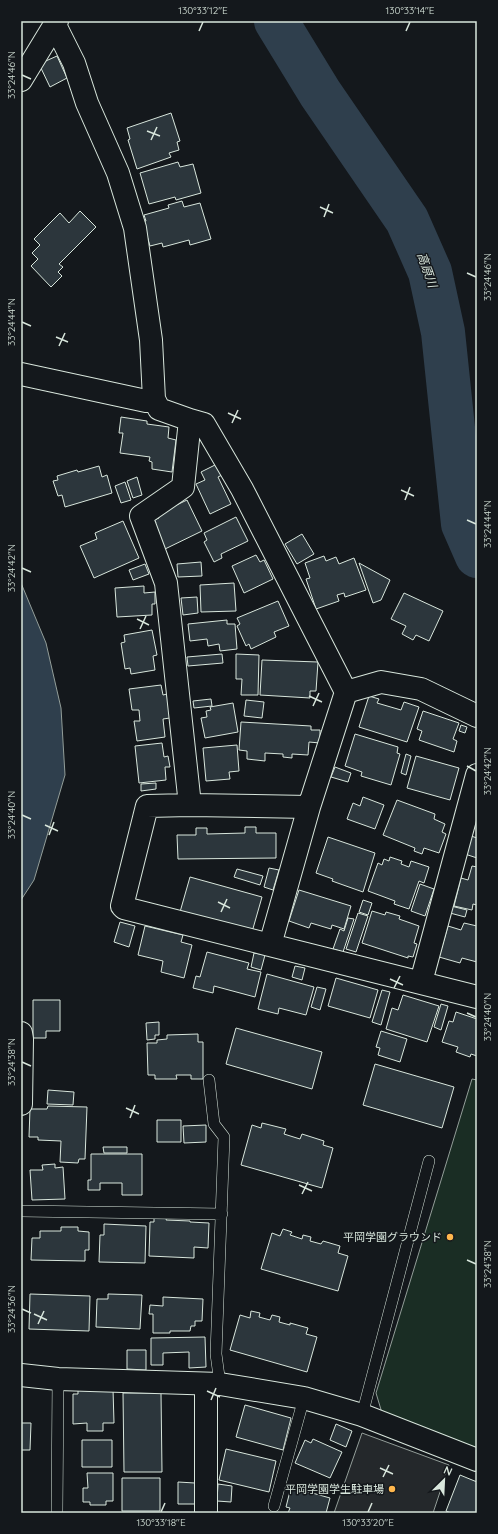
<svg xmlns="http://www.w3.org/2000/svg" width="498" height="1534" font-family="Quicksand,'Noto Sans JP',sans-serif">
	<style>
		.green { fill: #1a2d24; stroke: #939e99 }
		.parking { fill: #24282b; stroke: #939e99 }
		.water { fill: #2f3f4d; stroke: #939e99 }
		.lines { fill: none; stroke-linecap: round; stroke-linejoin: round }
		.river { stroke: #2f3f4d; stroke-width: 44 }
		.building { fill: #2c363c; stroke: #d8e6dc }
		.lane-casing { stroke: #d8e6dc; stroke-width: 12 }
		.street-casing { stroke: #d8e6dc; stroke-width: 24 }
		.lane { stroke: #14181c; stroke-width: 11 }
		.street { stroke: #14181c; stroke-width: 22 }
		.ticks { fill: none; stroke: #d8e6dc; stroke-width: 1.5 }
		.poi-dot { fill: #ffb74d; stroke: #14181c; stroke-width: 1.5 }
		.labels { text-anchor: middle; stroke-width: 3; stroke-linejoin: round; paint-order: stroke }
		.poi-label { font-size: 11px; fill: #d8e6dc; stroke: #14181c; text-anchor: end }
		.water-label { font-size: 12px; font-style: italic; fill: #d8e6dc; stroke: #14181c }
		.neatline { fill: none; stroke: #d8e6dc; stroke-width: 1.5 }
		.ticks-label { font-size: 10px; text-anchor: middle; fill: #d8e6dc }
	</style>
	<rect width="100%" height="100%" fill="#14181c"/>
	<!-- green -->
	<path class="green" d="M 472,1079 L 477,1080 L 477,1448 L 382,1413 L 376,1393 Z"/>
	<!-- parking -->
	<path class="parking" d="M 362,1433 L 449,1465 L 433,1513 L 334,1513 Z"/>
	<!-- water -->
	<path class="water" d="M 21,583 L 46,643 L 61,708 L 65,775 L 34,880 L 21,900 Z"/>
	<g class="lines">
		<!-- river -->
		<path class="river" d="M 276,21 L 320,93 L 407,220 L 430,272 L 443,332 L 463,524 L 477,556"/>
	</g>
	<!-- building -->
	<path class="building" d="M 57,56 L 67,78 L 50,87 L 39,64 Z
		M 171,113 L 180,141 L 177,142 L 179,150 L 169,153 L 171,157 L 137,169 L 128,140 L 130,139 L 127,128 Z
		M 178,162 L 180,167 L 193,164 L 201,193 L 176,200 L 175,197 L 149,204 L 140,173 Z
		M 182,201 L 184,207 L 200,203 L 211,239 L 190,245 L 189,240 L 163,247 L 162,243 L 150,246 L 143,222 L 146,221 L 144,215 L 169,208 L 168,205 Z
		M 80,211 L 96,227 L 59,264 L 63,267 L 58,272 L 62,276 L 51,287 L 31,266 L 38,259 L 32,253 L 40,245 L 34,239 L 60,213 L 69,223 Z
		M 121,417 L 147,421 L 147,424 L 169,427 L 168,438 L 176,440 L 172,472 L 152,469 L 152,462 L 149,461 L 150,457 L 120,453 L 123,433 L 119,433 Z
		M 217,464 L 222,475 L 218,477 L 231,504 L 210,514 L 196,484 L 205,480 L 201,472 Z
		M 99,466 L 102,477 L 107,475 L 112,493 L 65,507 L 62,495 L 58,496 L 53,481 L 58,480 L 57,476 L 77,470 L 78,472 Z
		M 137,477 L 142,495 L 133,498 L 127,481 Z
		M 125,482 L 131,500 L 121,503 L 115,486 Z
		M 187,500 L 202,531 L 165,549 L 153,525 L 156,523 L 154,520 L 159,518 L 158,514 Z
		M 236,517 L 248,541 L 221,554 L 222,558 L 214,562 L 204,542 L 207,540 L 204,533 Z
		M 123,521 L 139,558 L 94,578 L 80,546 L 97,539 L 95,533 Z
		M 302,534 L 314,554 L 297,564 L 285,544 Z
		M 256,555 L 260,562 L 264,560 L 273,579 L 244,593 L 232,566 Z
		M 324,556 L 326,561 L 336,557 L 339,564 L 354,558 L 366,590 L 345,597 L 344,593 L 337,595 L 339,601 L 316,609 L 306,579 L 310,578 L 305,563 Z
		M 201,562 L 202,576 L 178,577 L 177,564 Z
		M 359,563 L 390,580 L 381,600 L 373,603 Z
		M 145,564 L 149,574 L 133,580 L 129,570 Z
		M 234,583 L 236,611 L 201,612 L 200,585 Z
		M 144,586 L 144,593 L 155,592 L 155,604 L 152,604 L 152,615 L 117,617 L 115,588 Z
		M 404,593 L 443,611 L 429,641 L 416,635 L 413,640 L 402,634 L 406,626 L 391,619 Z
		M 197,597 L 198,613 L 183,615 L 181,598 Z
		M 278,601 L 289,626 L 274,632 L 276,637 L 251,649 L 249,644 L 246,646 L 237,626 L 240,624 L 237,618 Z
		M 227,620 L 227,624 L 235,624 L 237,649 L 220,651 L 219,644 L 208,646 L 207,639 L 190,641 L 188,624 Z
		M 152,630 L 157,655 L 153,656 L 155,670 L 131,674 L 130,668 L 125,669 L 121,643 L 125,642 L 124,635 Z
		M 222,654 L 223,663 L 188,666 L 187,657 Z
		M 236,654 L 259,655 L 258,695 L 241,695 L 242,679 L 236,679 Z
		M 262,660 L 318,662 L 316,691 L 310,691 L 310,698 L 260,695 Z
		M 161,685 L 163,695 L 167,694 L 170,718 L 163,719 L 165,737 L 137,741 L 134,721 L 140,721 L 139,710 L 132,710 L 129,689 Z
		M 369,696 L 379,699 L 377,703 L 401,710 L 404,702 L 419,707 L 407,742 L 359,727 Z
		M 211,699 L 212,706 L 194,708 L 193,701 Z
		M 246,700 L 264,702 L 262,718 L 244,716 Z
		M 233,703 L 238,732 L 205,738 L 201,718 L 207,717 L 206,711 L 211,710 L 210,707 Z
		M 423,711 L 459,723 L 453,739 L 457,741 L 454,752 L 419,740 L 422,731 L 417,729 Z
		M 241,722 L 311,726 L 311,730 L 320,730 L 320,743 L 309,742 L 308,755 L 292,754 L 292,758 L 283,757 L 283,754 L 265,753 L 265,761 L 247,759 L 247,751 L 239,750 Z
		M 461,725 L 467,727 L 465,733 L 459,731 Z
		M 355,734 L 398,747 L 397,753 L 400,754 L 391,785 L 361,776 L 362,772 L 345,766 Z
		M 162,743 L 164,757 L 168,756 L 170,767 L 165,767 L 166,780 L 139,783 L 135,746 Z
		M 237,745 L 239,771 L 229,772 L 230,779 L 206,781 L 203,748 Z
		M 406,754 L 411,756 L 406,775 L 401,773 Z
		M 416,756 L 459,768 L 450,800 L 407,788 Z
		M 335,767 L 351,773 L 348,782 L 331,777 Z
		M 156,783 L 156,789 L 141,791 L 141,784 Z
		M 363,797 L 384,805 L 375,829 L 347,819 L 353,803 L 360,806 Z
		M 397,800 L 435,814 L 434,819 L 445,824 L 442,832 L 446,834 L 439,853 L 424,848 L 422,854 L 414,851 L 415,848 L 383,835 Z
		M 245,827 L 256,827 L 256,833 L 276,833 L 276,858 L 178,859 L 177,835 L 196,835 L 196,828 L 207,828 L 207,834 L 245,833 Z
		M 471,836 L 477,838 L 477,858 L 465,854 Z
		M 328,837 L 375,853 L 363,892 L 332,881 L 333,879 L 316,873 Z
		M 390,857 L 402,861 L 401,864 L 409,867 L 411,861 L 429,867 L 424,883 L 419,881 L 409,909 L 394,904 L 395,901 L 368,891 L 378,863 L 382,865 L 384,859 L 389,861 Z
		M 472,866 L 477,867 L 477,905 L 473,904 L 472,910 L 454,906 L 461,878 L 468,880 Z
		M 269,868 L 279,870 L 273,890 L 264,887 Z
		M 237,869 L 263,876 L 260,885 L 234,877 Z
		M 190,877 L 262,897 L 252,932 L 180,912 Z
		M 420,884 L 434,889 L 425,916 L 411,911 Z
		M 299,890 L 351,906 L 344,929 L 332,925 L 331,929 L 311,923 L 309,928 L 289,921 Z
		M 363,900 L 372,903 L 368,915 L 359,912 Z
		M 451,906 L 467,910 L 465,917 L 450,913 Z
		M 372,911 L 385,915 L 386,912 L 400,916 L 399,919 L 419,926 L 414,943 L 417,944 L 413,957 L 408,956 L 408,958 L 362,943 Z
		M 358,913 L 368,916 L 356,952 L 346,949 Z
		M 348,918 L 354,919 L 343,952 L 333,949 L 340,929 L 344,931 Z
		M 120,922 L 135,926 L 129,947 L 114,942 Z
		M 464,923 L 477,926 L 477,962 L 462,958 L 460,963 L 439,957 L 448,926 L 461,930 Z
		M 145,926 L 183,935 L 181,942 L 192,945 L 184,978 L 161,972 L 163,961 L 138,955 Z
		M 207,952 L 249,963 L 247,969 L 261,972 L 255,997 L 214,986 L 213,993 L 193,988 L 196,976 L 200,977 Z
		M 254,953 L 265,955 L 261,970 L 251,967 Z
		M 295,966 L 305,968 L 302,980 L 292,977 Z
		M 267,974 L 314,987 L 306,1015 L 279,1008 L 278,1014 L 258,1009 Z
		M 336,978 L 378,990 L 370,1018 L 328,1006 Z
		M 317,987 L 326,989 L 320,1010 L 311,1007 Z
		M 382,990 L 390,992 L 381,1025 L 372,1022 Z
		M 403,995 L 439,1006 L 427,1042 L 386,1029 L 392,1008 L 398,1010 Z
		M 33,1000 L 60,1000 L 60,1031 L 46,1031 L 46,1038 L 33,1038 Z
		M 441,1004 L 448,1006 L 441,1030 L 434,1027 Z
		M 456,1012 L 477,1019 L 477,1056 L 471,1054 L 470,1057 L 456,1052 L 458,1047 L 442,1042 L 449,1021 L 453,1022 Z
		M 159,1022 L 159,1035 L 155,1035 L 155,1039 L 147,1040 L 146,1023 Z
		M 236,1028 L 322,1052 L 312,1089 L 226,1064 Z
		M 381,1031 L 407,1039 L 400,1062 L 378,1055 L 380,1048 L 376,1047 Z
		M 198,1034 L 198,1042 L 203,1042 L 203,1079 L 191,1079 L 191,1075 L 176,1075 L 177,1079 L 155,1079 L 155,1075 L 148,1075 L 147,1043 L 157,1043 L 157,1040 L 167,1039 L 167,1035 Z
		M 375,1064 L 454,1087 L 442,1128 L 363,1105 Z
		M 48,1090 L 74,1092 L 73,1105 L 47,1104 Z
		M 48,1106 L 87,1107 L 85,1159 L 79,1159 L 78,1163 L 60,1162 L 61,1141 L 38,1140 L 38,1137 L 29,1137 L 30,1109 L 47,1109 Z
		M 157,1120 L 181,1120 L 181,1142 L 157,1142 Z
		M 262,1123 L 286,1129 L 284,1134 L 300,1139 L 302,1134 L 324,1141 L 323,1145 L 333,1148 L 322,1188 L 241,1165 L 252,1125 L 261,1128 Z
		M 206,1125 L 206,1142 L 184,1143 L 183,1126 Z
		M 103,1147 L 127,1147 L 127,1153 L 104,1153 Z
		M 91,1154 L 142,1154 L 142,1195 L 122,1195 L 122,1183 L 100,1183 L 100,1190 L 88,1190 L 88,1180 L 91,1180 Z
		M 55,1164 L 55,1168 L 63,1167 L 65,1199 L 32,1200 L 30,1170 L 43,1170 L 42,1165 Z
		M 154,1217 L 167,1217 L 166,1220 L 190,1221 L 190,1222 L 209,1223 L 208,1248 L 194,1247 L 194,1258 L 149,1256 L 150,1222 L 154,1222 Z
		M 104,1224 L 146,1226 L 145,1263 L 99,1262 L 100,1235 L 104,1235 Z
		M 61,1227 L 78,1227 L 78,1231 L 89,1232 L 89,1250 L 85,1250 L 85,1261 L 31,1260 L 32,1238 L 40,1238 L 40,1231 L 61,1231 Z
		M 283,1229 L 292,1232 L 290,1235 L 302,1239 L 303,1235 L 311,1237 L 310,1241 L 321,1244 L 323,1241 L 340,1246 L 338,1253 L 348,1256 L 338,1291 L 261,1269 L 272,1233 L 280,1236 Z
		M 30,1294 L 90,1296 L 89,1331 L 29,1329 Z
		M 108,1294 L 142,1295 L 140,1329 L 96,1327 L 97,1299 L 108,1299 Z
		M 163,1297 L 203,1299 L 202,1321 L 195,1321 L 195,1326 L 191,1326 L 190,1331 L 170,1331 L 170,1333 L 153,1333 L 153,1314 L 149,1314 L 150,1305 L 163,1306 Z
		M 251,1311 L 260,1313 L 259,1317 L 270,1320 L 272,1315 L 280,1317 L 279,1322 L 290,1325 L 290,1323 L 308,1328 L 306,1334 L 317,1337 L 307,1372 L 230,1350 L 240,1315 L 250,1318 Z
		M 205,1337 L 206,1367 L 189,1368 L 189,1352 L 163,1353 L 163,1365 L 151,1365 L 151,1338 Z
		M 127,1350 L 146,1350 L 146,1370 L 127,1369 Z
		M 113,1389 L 114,1423 L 103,1423 L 103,1431 L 87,1431 L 87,1423 L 73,1424 L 73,1394 L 78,1394 L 78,1390 Z
		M 123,1393 L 161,1393 L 162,1472 L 124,1472 Z
		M 245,1405 L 291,1418 L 283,1450 L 236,1437 Z
		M 21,1423 L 31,1423 L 30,1450 L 21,1450 Z
		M 336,1424 L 352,1431 L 346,1447 L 330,1440 Z
		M 313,1439 L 342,1452 L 330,1478 L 295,1463 L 305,1440 L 311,1443 Z
		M 82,1440 L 112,1440 L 112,1467 L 82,1467 Z
		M 226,1449 L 276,1461 L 269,1492 L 219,1480 Z
		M 87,1473 L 113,1473 L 113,1501 L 106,1501 L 106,1505 L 90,1505 L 90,1502 L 83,1502 L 83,1488 L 88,1488 Z
		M 460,1475 L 477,1482 L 477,1513 L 451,1513 L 446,1511 Z
		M 122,1478 L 160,1478 L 160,1511 L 122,1511 Z
		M 178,1482 L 195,1483 L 195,1504 L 178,1504 Z
		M 218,1484 L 232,1486 L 231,1502 L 217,1501 Z
		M 291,1487 L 330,1498 L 326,1513 L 288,1513 L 290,1508 L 286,1507 Z"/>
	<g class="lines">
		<!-- lane casing -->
		<g class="lane-casing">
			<path id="lane" d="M 209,1080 L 214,1124 L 224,1137 L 216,1354 L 220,1384
				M 21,1211 L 222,1214
				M 362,1415 L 429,1161
				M 274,1506 L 304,1398
				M 57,1512 L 58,1379"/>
		</g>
		<!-- street casing -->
		<g class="street-casing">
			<path id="street" d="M 21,80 L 57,21
				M 21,374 L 146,401 L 154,399 L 151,340 L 135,228 L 118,173 L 87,103 L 74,63 L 55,25
				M 154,399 L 159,409 L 190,420
				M 346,692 L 309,807 L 270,945 L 477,997
				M 190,805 L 166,583 L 141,516 L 183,487 L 190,420 L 204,424 L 242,489 L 346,692 L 381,682 L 421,689 L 477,716
				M 270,945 L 124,908 L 122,906 L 147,806 L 190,805 L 309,807
				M 421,982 L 477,775
				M 21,1033 L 22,1039 L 21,1104
				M 21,1375 L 58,1379 L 220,1384 L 304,1398 L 362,1415 L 477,1460
				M 206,1384 L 206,1513"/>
		</g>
		<!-- lane -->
		<use href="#lane" class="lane"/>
		<!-- street -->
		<use href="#street" class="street"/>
	</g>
	<!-- ticks -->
	<path class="ticks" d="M 199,31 L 203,22M 406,31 L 410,22M 22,75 L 31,79M 147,131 L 160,136M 151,140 L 157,127M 320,207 L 333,213M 324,217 L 329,204M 467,273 L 476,277M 22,322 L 31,326M 56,337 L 68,342M 59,346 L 65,333M 228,413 L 241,419M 232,423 L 238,410M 401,490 L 414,496M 405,500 L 410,487M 467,520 L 476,524M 22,568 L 31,572M 137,619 L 149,625M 140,629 L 146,616M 309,696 L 322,702M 313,706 L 319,693M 467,766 L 476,771M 22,815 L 31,819M 45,825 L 58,831M 49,835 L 54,822M 218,902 L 230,908M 221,912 L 227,899M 390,979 L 403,985M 394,988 L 400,976M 467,1013 L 476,1017M 22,1062 L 31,1066M 126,1108 L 139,1114M 130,1118 L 135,1105M 299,1185 L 312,1191M 302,1194 L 308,1182M 467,1260 L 476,1264M 22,1309 L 31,1313M 34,1314 L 47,1320M 38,1324 L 44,1311M 207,1391 L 220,1397M 211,1400 L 216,1388M 380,1468 L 393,1474M 383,1477 L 389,1465M 161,1512 L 165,1503M 368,1512 L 372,1503"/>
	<!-- markers -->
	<g class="poi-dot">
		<circle cx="450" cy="1237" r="4"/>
		<circle cx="392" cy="1489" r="4"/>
	</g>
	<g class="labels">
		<!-- poi labels -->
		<g class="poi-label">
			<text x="442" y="1241">平岡学園グラウンド</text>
			<text x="384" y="1493">平岡学園学生駐車場</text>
		</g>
		<!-- water labels -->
		<g class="water-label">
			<text transform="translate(427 270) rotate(71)" y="4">高原川</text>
		</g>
	</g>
	<!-- border -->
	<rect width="498" height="1534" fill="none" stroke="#14181c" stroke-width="44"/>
	<!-- north arrow -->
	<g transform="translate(444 1480) rotate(24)" stroke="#14181c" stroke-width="3" paint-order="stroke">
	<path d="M0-3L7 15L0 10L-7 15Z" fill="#d8e6dc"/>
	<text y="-6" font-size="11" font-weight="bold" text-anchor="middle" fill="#d8e6dc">N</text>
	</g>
	<rect x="22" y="22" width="454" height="1490" class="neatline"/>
	<g class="ticks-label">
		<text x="203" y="14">130°33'12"E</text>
		<text x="410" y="14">130°33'14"E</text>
		<text transform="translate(11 75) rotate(-90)" y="4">33°24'46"N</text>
		<text transform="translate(487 277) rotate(-90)" y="4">33°24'46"N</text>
		<text transform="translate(11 322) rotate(-90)" y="4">33°24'44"N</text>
		<text transform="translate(487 524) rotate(-90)" y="4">33°24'44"N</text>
		<text transform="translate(11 568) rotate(-90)" y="4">33°24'42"N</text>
		<text transform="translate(487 771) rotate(-90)" y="4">33°24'42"N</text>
		<text transform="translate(11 815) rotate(-90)" y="4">33°24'40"N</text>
		<text transform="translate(487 1017) rotate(-90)" y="4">33°24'40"N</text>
		<text transform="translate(11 1062) rotate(-90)" y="4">33°24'38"N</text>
		<text transform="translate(487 1264) rotate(-90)" y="4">33°24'38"N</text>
		<text transform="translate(11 1309) rotate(-90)" y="4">33°24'36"N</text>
		<text x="161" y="1526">130°33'18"E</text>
		<text x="368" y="1526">130°33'20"E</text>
	</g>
</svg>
